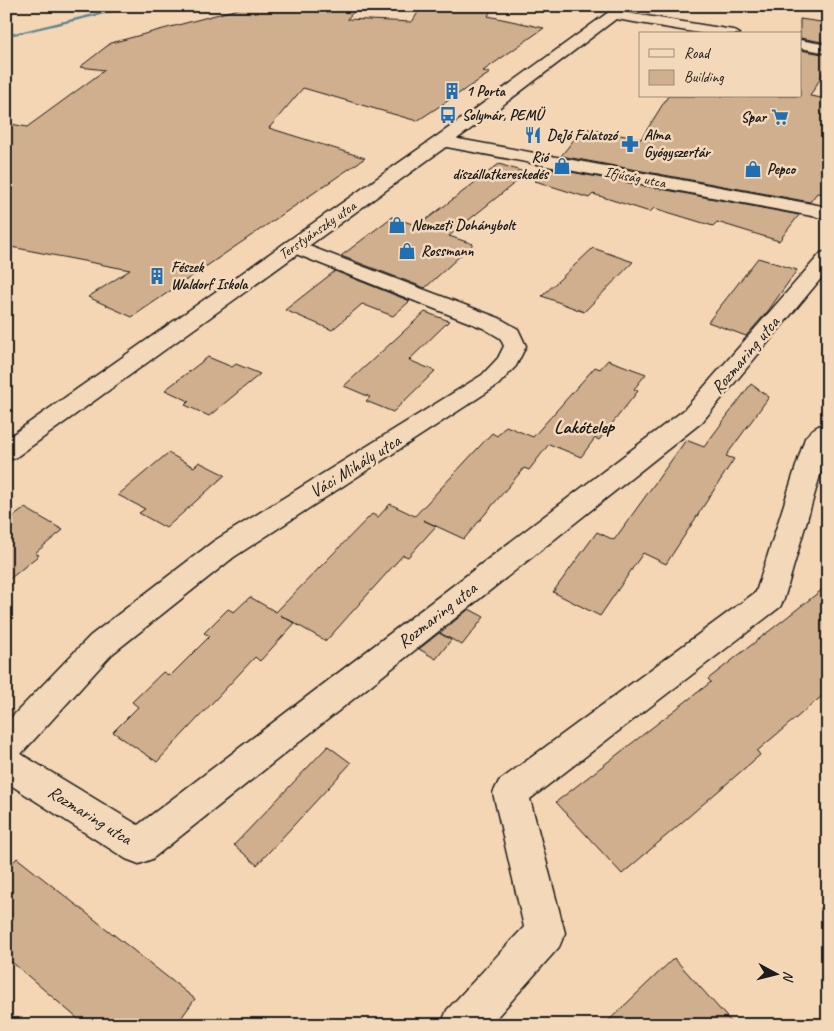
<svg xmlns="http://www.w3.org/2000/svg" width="834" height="1031" font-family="Caveat,sans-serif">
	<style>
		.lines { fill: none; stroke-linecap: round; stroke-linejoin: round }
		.stream { fill: #598593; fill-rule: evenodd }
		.building { fill: #cfaf8d; stroke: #1c1c1c }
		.minor-casing { stroke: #1c1c1c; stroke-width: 3 }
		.major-casing { stroke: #1c1c1c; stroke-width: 3 }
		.minor { fill: #f3d8b9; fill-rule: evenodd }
		.major { fill: #f3d8b9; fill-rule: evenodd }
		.labels { text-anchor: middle; stroke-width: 5; stroke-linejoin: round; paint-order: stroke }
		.far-poi-label { font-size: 15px; font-weight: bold; fill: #1c1c1c; stroke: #f3d8b9; text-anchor: start }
		.far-street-label { font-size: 15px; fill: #1c1c1c; stroke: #f3d8b9 }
		.street-label { font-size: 18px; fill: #1c1c1c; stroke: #f3d8b9 }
		.neighbourhood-label { font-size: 19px; font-weight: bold; fill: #1c1c1c; stroke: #f3d8b9 }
	</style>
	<rect width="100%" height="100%" fill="#f4d6b5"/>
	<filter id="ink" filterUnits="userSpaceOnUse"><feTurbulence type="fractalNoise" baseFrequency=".02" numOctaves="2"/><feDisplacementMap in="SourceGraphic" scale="10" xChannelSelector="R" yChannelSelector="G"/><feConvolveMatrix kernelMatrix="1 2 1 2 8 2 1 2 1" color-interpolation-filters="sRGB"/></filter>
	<g filter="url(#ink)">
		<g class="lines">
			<!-- stream -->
			<path class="stream" d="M 119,6 L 126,6 L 113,12 L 6,37 L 6,35 L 110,10 Z"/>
		</g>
		<!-- building -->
		<path class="building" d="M 249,6 L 359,6 L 347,19 L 412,22 L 422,6 L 464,8 L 465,6 L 493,6 L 488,16 L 544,28 L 483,71 L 490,73 L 417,121 L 303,88 L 269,128 L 365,158 L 132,317 L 88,297 L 130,270 L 6,246 L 6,123 L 27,127 L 105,70 L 80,67 L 111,43 Z
			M 800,19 L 828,23 L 828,43 L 800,38 Z
			M 800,50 L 828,55 L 828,65 L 810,96 L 828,99 L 828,195 L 817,193 L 810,202 L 561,156 L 583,128 L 641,139 L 668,96 L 800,96 Z
			M 499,164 L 527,173 L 449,236 L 473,244 L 425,288 L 341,256 L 392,217 L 418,226 Z
			M 550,168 L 799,215 L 779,241 L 717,222 L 713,226 L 654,208 L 650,212 L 593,194 L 589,198 L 535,181 Z
			M 593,248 L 633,262 L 584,312 L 542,296 Z
			M 758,258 L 797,270 L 768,311 L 746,336 L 708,322 Z
			M 335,271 L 410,301 L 393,316 L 362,304 L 332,330 L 285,310 Z
			M 425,312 L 449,321 L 409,360 L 435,371 L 393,412 L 366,401 L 370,397 L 344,386 Z
			M 208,357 L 232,367 L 236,364 L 260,374 L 209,416 L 185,405 L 189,401 L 165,390 Z
			M 608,360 L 646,374 L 634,389 L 638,391 L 599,440 L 595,438 L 581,457 L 549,444 L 529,470 L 524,468 L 464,539 L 423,520 L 436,526 L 408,557 L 403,555 L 326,641 L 280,615 L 295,623 L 260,661 L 255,657 L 157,762 L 113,732 L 138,707 L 132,702 L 163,672 L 170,676 L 210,636 L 204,633 L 228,609 L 234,612 L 250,597 L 276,612 L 372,514 L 378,517 L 390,504 L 415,516 L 492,433 L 497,436 L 506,426 L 533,437 L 595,367 L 600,369 Z
			M 751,384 L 769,397 L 726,456 L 734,459 L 666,564 L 643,553 L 600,616 L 553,592 L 597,532 L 614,540 L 686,440 L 704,447 Z
			M 168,453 L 194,467 L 199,462 L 225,475 L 166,528 L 139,513 L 145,509 L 118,495 Z
			M 25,508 L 63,530 L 35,553 L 39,555 L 6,582 L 6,522 Z
			M 828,585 L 828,691 L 757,751 L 760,755 L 622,874 L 556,802 L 711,682 L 708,679 Z
			M 469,609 L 484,617 L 462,645 L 440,633 Z
			M 439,633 L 451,640 L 436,659 L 419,649 Z
			M 328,746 L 351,763 L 257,865 L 234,845 Z
			M 17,858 L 195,999 L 176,1025 L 85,1025 L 6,957 L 6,870 Z
			M 674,958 L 734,1025 L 604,1025 Z"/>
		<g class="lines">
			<!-- minor casing -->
			<g class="minor-casing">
				<path id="minor" d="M 615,11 L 733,30 L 740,34 L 705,34 L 610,18 L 608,15 Z
					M 800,40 L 828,45 L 828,53 L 800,48 Z
					M 442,136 L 828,207 L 828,219 L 436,145 L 433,141 L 436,137 Z
					M 293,240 L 499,318 L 518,329 L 526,346 L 516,366 L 498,385 L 234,557 L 112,654 L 21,754 L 138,825 L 684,410 L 821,253 L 828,251 L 828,270 L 702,422 L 152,859 L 139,864 L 126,859 L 6,782 L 6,723 L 90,636 L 214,541 L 482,375 L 498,358 L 504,346 L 500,338 L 483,328 L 286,250 L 283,246 L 286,242 Z
					M 828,423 L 828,448 L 784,599 L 780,607 L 530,799 L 565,933 L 559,947 L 490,1025 L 441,1025 L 447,1010 L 524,927 L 493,793 L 499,781 L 756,592 L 805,438 C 811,429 818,425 828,423 Z"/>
			</g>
			<!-- major casing -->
			<g class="major-casing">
				<path id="major" d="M 617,6 L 633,6 L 479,123 L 15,458 L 6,461 L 6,439 L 467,115 Z"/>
			</g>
			<!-- minor -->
			<use href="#minor" class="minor"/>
			<!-- major -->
			<use href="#major" class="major"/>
		</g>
	</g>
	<!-- icons -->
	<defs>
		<g id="building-bare" transform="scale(1.35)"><path d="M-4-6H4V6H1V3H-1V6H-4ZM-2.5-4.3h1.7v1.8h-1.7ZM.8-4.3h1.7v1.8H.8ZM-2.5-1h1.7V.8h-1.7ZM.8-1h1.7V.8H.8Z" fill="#1f6fb2" stroke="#f3d8b9" stroke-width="2.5" paint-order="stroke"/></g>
		<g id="bus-bare" transform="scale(1.35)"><path d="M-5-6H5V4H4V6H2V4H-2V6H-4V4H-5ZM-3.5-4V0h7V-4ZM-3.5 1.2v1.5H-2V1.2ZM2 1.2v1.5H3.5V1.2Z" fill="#1f6fb2" stroke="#f3d8b9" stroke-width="2.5" paint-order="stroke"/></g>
		<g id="supermarket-bare" transform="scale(1.35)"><path d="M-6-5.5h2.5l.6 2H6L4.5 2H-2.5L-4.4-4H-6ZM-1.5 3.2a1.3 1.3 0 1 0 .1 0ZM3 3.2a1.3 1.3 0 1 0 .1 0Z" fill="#1f6fb2" stroke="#f3d8b9" stroke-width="2.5" paint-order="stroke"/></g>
		<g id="restaurant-bare" transform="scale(1.35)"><path d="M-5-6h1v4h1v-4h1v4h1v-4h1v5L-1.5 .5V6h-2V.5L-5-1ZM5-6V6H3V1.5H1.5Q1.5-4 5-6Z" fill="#1f6fb2" stroke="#f3d8b9" stroke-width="2.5" paint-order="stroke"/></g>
		<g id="pharmacy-bare" transform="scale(1.35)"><path d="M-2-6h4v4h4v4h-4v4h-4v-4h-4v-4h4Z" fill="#1f6fb2" stroke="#f3d8b9" stroke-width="2.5" paint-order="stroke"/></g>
		<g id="shop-bare" transform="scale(1.35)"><path d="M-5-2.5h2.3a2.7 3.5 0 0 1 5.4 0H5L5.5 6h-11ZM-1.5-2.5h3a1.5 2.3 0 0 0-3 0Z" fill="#1f6fb2" stroke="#f3d8b9" stroke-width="2.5" paint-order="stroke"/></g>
	</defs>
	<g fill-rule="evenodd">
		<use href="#building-bare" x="452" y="91"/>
		<use href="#bus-bare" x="448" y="115"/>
		<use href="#supermarket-bare" x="780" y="117"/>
		<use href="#restaurant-bare" x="533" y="135"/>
		<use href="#pharmacy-bare" x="630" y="144"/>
		<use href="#shop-bare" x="562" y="166"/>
		<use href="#shop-bare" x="753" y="169"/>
		<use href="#shop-bare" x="397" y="225"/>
		<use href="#shop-bare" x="407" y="251"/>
		<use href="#building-bare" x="157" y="276"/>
	</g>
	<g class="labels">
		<!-- far-poi labels -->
		<g class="far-poi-label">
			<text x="466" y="96">1 Porta</text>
			<text x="462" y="120">Solymár, PEMÜ</text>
			<text x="766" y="122" text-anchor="end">Spar</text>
			<text x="547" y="140">DeJó Falatozó</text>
			<text x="644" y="140">Alma<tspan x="644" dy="17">Gyógyszertár</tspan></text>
			<text x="548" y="162" text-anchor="end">Rió<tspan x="548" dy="17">díszállatkereskedés</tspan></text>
			<text x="767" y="174">Pepco</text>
			<text x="411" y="230">Nemzeti Dohánybolt</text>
			<text x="421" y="256">Rossmann</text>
			<text x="171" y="272">Fészek<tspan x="171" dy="17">Waldorf Iskola</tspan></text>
		</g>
		<!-- far-street labels -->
		<g class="far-street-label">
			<text transform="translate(635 177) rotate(11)" y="5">Ifjúság utca</text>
			<text transform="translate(317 230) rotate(-35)" y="5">Terstyánszky utca</text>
		</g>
		<!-- street labels -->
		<g class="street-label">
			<text transform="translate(745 355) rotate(-50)" y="6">Rozmaring utca</text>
			<text transform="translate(355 466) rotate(-32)" y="6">Váci Mihály utca</text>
			<text transform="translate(437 615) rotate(-38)" y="6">Rozmaring utca</text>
			<text transform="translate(90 815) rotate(32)" y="6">Rozmaring utca</text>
		</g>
		<!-- neighbourhood labels -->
		<g class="neighbourhood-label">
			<text x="584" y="433">Lakótelep</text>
		</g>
	</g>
	<!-- margin -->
	<rect width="834" height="1031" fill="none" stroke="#f3d8b9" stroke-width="25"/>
	<rect x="12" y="12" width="809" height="1006" fill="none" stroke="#1c1c1c" stroke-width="2" filter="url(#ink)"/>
	<!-- legend -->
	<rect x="639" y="32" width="162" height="65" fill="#f3d8b9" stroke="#9d8d7a"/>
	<rect x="649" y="49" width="25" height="8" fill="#f3d8b9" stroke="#9d8d7a"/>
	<text x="684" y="58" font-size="15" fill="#1c1c1c">Road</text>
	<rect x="649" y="70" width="25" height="15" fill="#cfaf8d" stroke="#9d8d7a"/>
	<text x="684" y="82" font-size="15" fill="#1c1c1c">Building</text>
	<!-- north arrow -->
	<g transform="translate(776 974) rotate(97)" stroke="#f3d8b9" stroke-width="4" paint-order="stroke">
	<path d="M0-4L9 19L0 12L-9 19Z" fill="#1c1c1c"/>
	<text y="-8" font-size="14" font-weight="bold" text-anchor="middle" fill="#1c1c1c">N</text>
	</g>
</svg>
